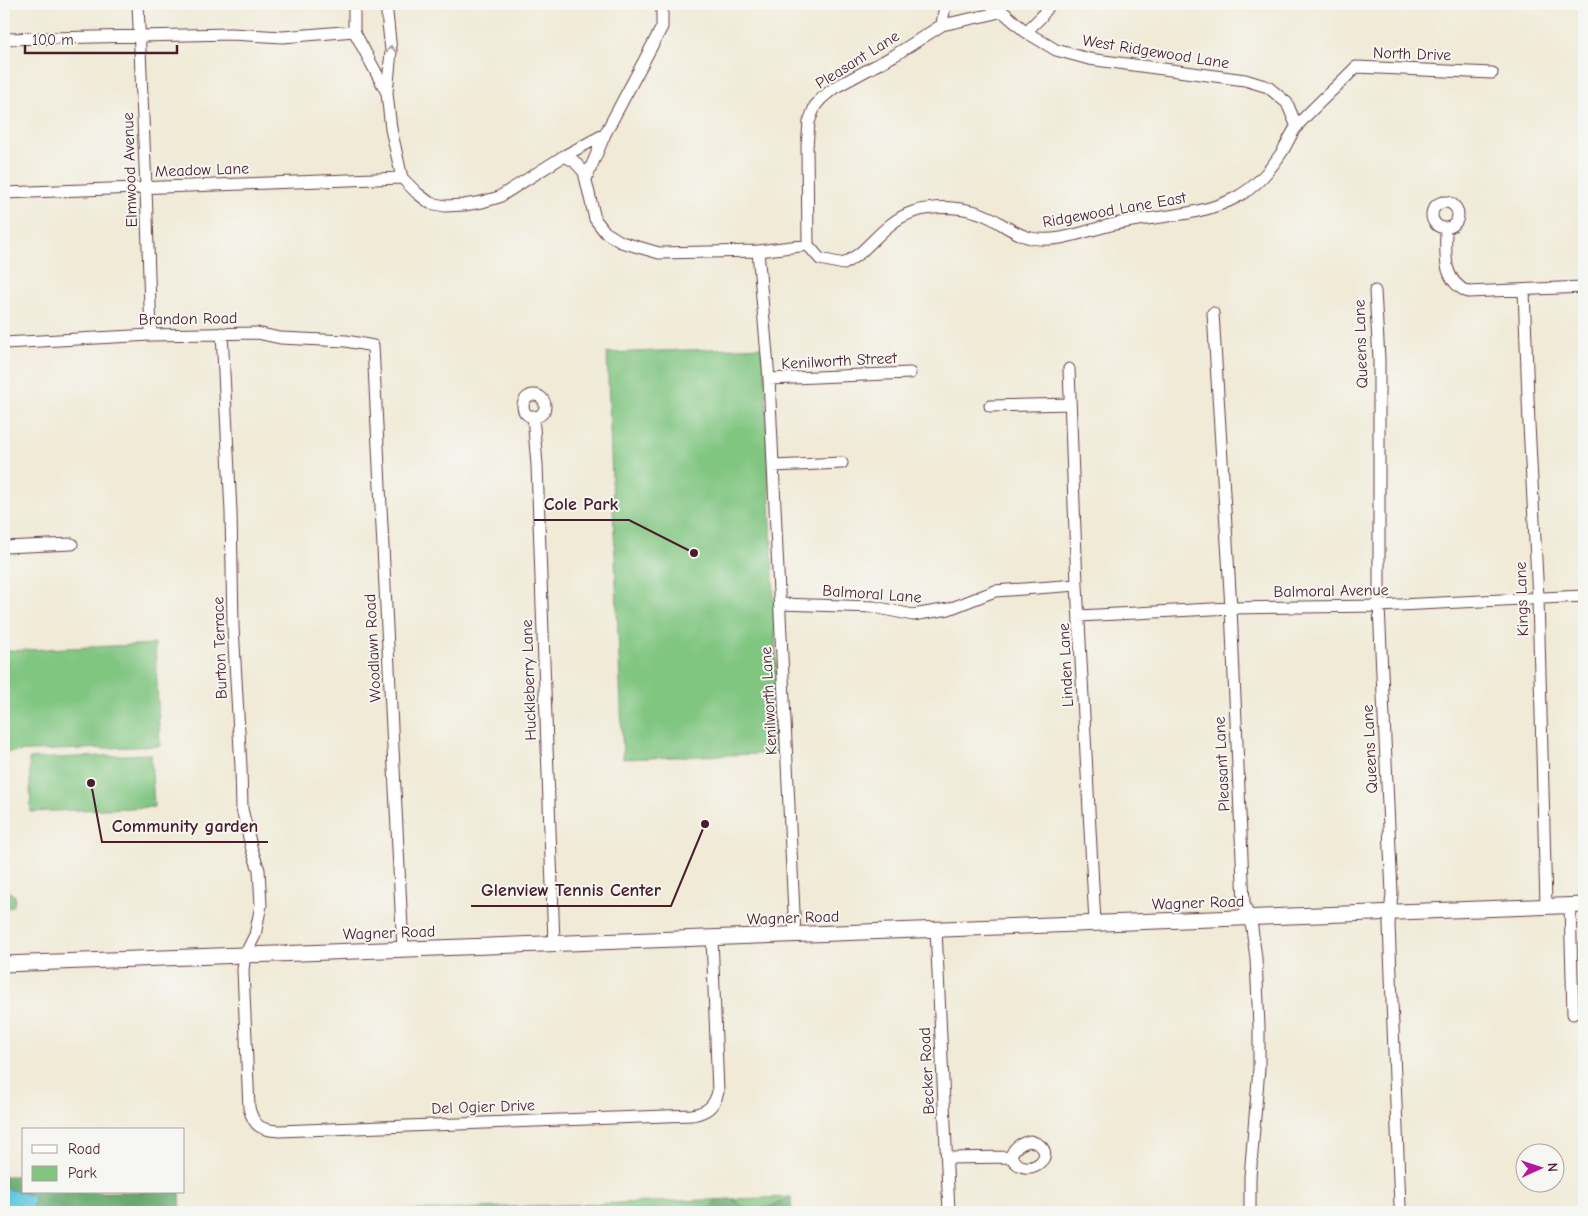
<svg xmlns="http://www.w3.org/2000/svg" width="1588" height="1216" font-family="'Comic Neue',sans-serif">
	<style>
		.green { fill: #80c580; stroke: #657256 }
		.forest { fill: #68aa6e; stroke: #59644c }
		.water { fill: #61c8de; stroke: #567484 }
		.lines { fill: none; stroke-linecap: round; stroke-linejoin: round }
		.minor-casing { stroke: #633d45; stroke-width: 13 }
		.tertiary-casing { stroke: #633d45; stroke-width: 17 }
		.minor { stroke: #fff; stroke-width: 11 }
		.tertiary { stroke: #fff; stroke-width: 15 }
		.oneway { stroke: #ae9aa0 }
		.labels { text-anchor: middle; stroke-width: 4; stroke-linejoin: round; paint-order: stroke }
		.street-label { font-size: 16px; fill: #4a1f2b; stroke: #f6f6f2 }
		.leader { fill: none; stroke: #4a1f2b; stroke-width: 2 }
		.callout-dot { fill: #4a1f2b; stroke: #f6f6f2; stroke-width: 2 }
		.callout-label { font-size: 18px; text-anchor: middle; font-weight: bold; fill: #4a1f2b; stroke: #f6f6f2; stroke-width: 4; stroke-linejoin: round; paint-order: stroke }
	</style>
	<rect width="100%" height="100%" fill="#f6f6f2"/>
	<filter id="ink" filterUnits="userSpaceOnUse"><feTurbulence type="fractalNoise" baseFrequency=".02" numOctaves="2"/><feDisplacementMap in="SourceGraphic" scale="10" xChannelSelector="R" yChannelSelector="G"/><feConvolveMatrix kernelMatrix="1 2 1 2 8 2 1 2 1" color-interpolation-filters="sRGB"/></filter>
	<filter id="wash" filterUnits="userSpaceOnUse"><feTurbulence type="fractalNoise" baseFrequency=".0096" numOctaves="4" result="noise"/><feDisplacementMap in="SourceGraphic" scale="20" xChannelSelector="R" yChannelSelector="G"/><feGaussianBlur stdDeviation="1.12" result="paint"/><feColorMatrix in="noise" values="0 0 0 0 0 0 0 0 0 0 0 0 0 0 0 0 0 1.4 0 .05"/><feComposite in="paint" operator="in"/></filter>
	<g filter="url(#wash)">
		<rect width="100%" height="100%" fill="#f0ead6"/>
		<!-- green -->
		<path class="green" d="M 764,347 L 780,753 L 623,759 L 607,353 Z
			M 155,644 L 160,746 L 4,752 L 4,651 Z
			M 151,754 L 154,807 L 31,812 L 29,759 Z
			M 8,891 L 15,896 L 15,901 L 13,906 L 8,908 L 4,907 L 4,892 Z
			M 791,1197 L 792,1212 L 365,1212 Z"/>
		<!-- forest -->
		<path class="forest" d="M 4,1176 L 24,1176 L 24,1192 L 180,1192 L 181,1212 L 4,1212 Z
			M 791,1197 L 792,1212 L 709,1212 L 716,1200 L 733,1199 L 743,1207 L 756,1210 L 770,1207 Z
			M 584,1204 L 595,1204 L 602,1212 L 582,1212 Z"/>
		<!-- water -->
		<path class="water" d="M 4,1188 L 31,1195 L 34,1198 L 33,1206 L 31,1212 L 4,1212 Z"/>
	</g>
	<g filter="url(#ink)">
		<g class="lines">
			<!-- minor casing -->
			<g class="minor-casing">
				<path id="minor" d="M 138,4 L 146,188 L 151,335
					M 354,4 L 354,31 L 387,93 L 391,129 L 402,178 L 417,193 L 430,203 L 445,206 L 464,205 L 482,202 L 499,197 L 564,156 L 605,134
					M 386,4 L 391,51 L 387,93
					M 998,4 L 1002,11 L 1026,32 L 1056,50 L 1089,59 L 1245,80 L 1268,87 L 1287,103 L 1297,127
					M 942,25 L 988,15 L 1002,11
					M 1026,32 L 1041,17 L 1050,4
					M 4,39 L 231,34 L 283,37 L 354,31
					M 564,156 L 574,161 L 584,172 L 595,219 L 605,232 L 621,242 L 659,253 L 758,251 L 808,245 L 820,259 L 844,264 C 849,260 855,257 860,253 C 876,239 891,219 913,212 C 937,205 968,206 991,218 C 1004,225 1016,235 1031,238 C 1061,244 1091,228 1120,223 C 1159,216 1202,216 1237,197 C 1257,186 1270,170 1282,152 C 1287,144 1291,134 1297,126 C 1315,105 1337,87 1356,67 L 1492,73
					M 586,179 L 605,134 L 662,27 L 662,4
					M 4,193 L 402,178
					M1432 215a13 13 0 1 1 26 0a13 13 0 1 1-26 0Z
					M 1446,228 C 1446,253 1441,280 1468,292 L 1584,287
					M 808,245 L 807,147 L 809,122 L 815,106 L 822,98 L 834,88 L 895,55 L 942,25 L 945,4
					M 758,251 L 769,379 L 795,934
					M 1524,290 L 1529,424 L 1538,598 L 1546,906
					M 1375,291 L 1379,359 L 1379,606 L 1392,894 L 1389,924 L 1400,1206
					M 1213,313 L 1231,608 L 1244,903 L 1252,928 L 1256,958 L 1259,1027 L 1259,1068 L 1250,1177 L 1250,1212
					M 222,333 L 231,512 L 233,627 L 241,767 L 242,809 L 252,850 L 259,870 L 261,905 L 255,935 L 245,955 L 243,970 L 249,1108 C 254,1126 260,1130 279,1131 L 692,1115 C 707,1112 714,1107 718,1092 L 712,937
					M 4,343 L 151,335 L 257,333 L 280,338 L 346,341 L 373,346 L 403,949
					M 1069,369 L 1077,585 L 1095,923
					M 769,379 L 910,373
					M523 406a11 11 0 1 1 22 0a11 11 0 1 1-22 0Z
					M 990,406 L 1070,404
					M 533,416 L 537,465 L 554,943
					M 773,466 L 842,463
					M 4,547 L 72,544
					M 780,604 L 874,607 L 913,615 L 949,609 L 995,591 L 1077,585
					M 1079,616 L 1231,608 L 1379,606 L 1584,596
					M 1570,905 L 1573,1014
					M 936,929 L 949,1212
					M 1030,1141 C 1065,1150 1028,1184 1011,1157 C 1013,1147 1021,1143 1030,1141 Z
					M 947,1158 L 1011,1157"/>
			</g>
			<!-- tertiary casing -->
			<g class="tertiary-casing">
				<path id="tertiary" d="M 4,964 L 1584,905"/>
			</g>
			<!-- minor -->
			<use href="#minor" class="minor"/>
			<!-- tertiary -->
			<use href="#tertiary" class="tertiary"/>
		</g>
		<!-- one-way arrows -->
		<defs><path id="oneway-chevron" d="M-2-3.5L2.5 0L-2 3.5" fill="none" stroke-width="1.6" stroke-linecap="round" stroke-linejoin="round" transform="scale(1.25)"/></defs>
		<use class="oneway" href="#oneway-chevron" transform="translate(391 49) rotate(-92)"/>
	</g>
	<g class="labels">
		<!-- street labels -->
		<g class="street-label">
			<text transform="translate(1156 51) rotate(9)" y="6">West Ridgewood Lane</text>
			<text transform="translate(1412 53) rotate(2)" y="6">North Drive</text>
			<text transform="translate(857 59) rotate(-32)" y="6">Pleasant Lane</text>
			<text transform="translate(202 169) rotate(-2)" y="6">Meadow Lane</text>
			<text transform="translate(129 170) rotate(-92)" y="6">Elmwood Avenue</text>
			<text transform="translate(1114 209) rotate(-10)" y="6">Ridgewood Lane East</text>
			<text transform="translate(188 318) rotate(-1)" y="6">Brandon Road</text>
			<text transform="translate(1360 344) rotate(-92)" y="6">Queens Lane</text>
			<text transform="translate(839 360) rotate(-3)" y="6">Kenilworth Street</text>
			<text transform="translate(1331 590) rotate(-1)" y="6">Balmoral Avenue</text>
			<text transform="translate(872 593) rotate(4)" y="6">Balmoral Lane</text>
			<text transform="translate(1521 599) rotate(-92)" y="6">Kings Lane</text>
			<text transform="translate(219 648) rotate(-92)" y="6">Burton Terrace</text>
			<text transform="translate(372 648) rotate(-93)" y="6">Woodlawn Road</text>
			<text transform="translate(1065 665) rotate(-93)" y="6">Linden Lane</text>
			<text transform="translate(528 680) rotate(-92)" y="6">Huckleberry Lane</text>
			<text transform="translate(768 701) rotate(-93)" y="6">Kenilworth Lane</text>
			<text transform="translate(1369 749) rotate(-93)" y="6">Queens Lane</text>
			<text transform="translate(1221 764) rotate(-93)" y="6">Pleasant Lane</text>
			<text transform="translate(1198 902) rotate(-2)" y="6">Wagner Road</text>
			<text transform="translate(793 917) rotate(-2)" y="6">Wagner Road</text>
			<text transform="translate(389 932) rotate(-2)" y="6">Wagner Road</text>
			<text transform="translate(926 1071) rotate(-93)" y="6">Becker Road</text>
			<text transform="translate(483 1106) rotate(-2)" y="6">Del Ogier Drive</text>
		</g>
	</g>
	<!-- callouts -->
	<path class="leader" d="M694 553L629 520H534M91 783L102 842H268M705 824L671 906H471"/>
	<g class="callout-dot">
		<circle cx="694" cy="553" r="5"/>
		<circle cx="91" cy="783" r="5"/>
		<circle cx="705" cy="824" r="5"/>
	</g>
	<g class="callout-label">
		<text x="581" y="510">Cole Park</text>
		<text x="185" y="832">Community garden</text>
		<text x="571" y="896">Glenview Tennis Center</text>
	</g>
	<!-- margin -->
	<rect width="1588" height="1216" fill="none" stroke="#f6f6f2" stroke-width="20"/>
	<!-- legend -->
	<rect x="22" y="1128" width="162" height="65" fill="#f6f6f2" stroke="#b1a0a2"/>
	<rect x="32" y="1145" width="25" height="8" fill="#ffffff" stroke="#b1a0a2"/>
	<text x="68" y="1154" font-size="15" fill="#4a1f2b">Road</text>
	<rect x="32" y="1166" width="25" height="15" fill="#80c580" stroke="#b1a0a2"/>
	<text x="68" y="1178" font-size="15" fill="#4a1f2b">Park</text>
	<!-- north arrow -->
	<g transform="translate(1540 1168) rotate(87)"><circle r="24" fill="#f6f6f2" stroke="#b1a0a2"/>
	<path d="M0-4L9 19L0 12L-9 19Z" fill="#b5179e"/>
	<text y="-8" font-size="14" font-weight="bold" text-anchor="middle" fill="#4a1f2b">N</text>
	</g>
	<!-- scale -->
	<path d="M25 45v8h152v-8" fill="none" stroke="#4a1f2b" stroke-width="2.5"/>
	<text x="32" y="45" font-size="15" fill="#4a1f2b" stroke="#f6f6f2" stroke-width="4" paint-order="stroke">100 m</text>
</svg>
